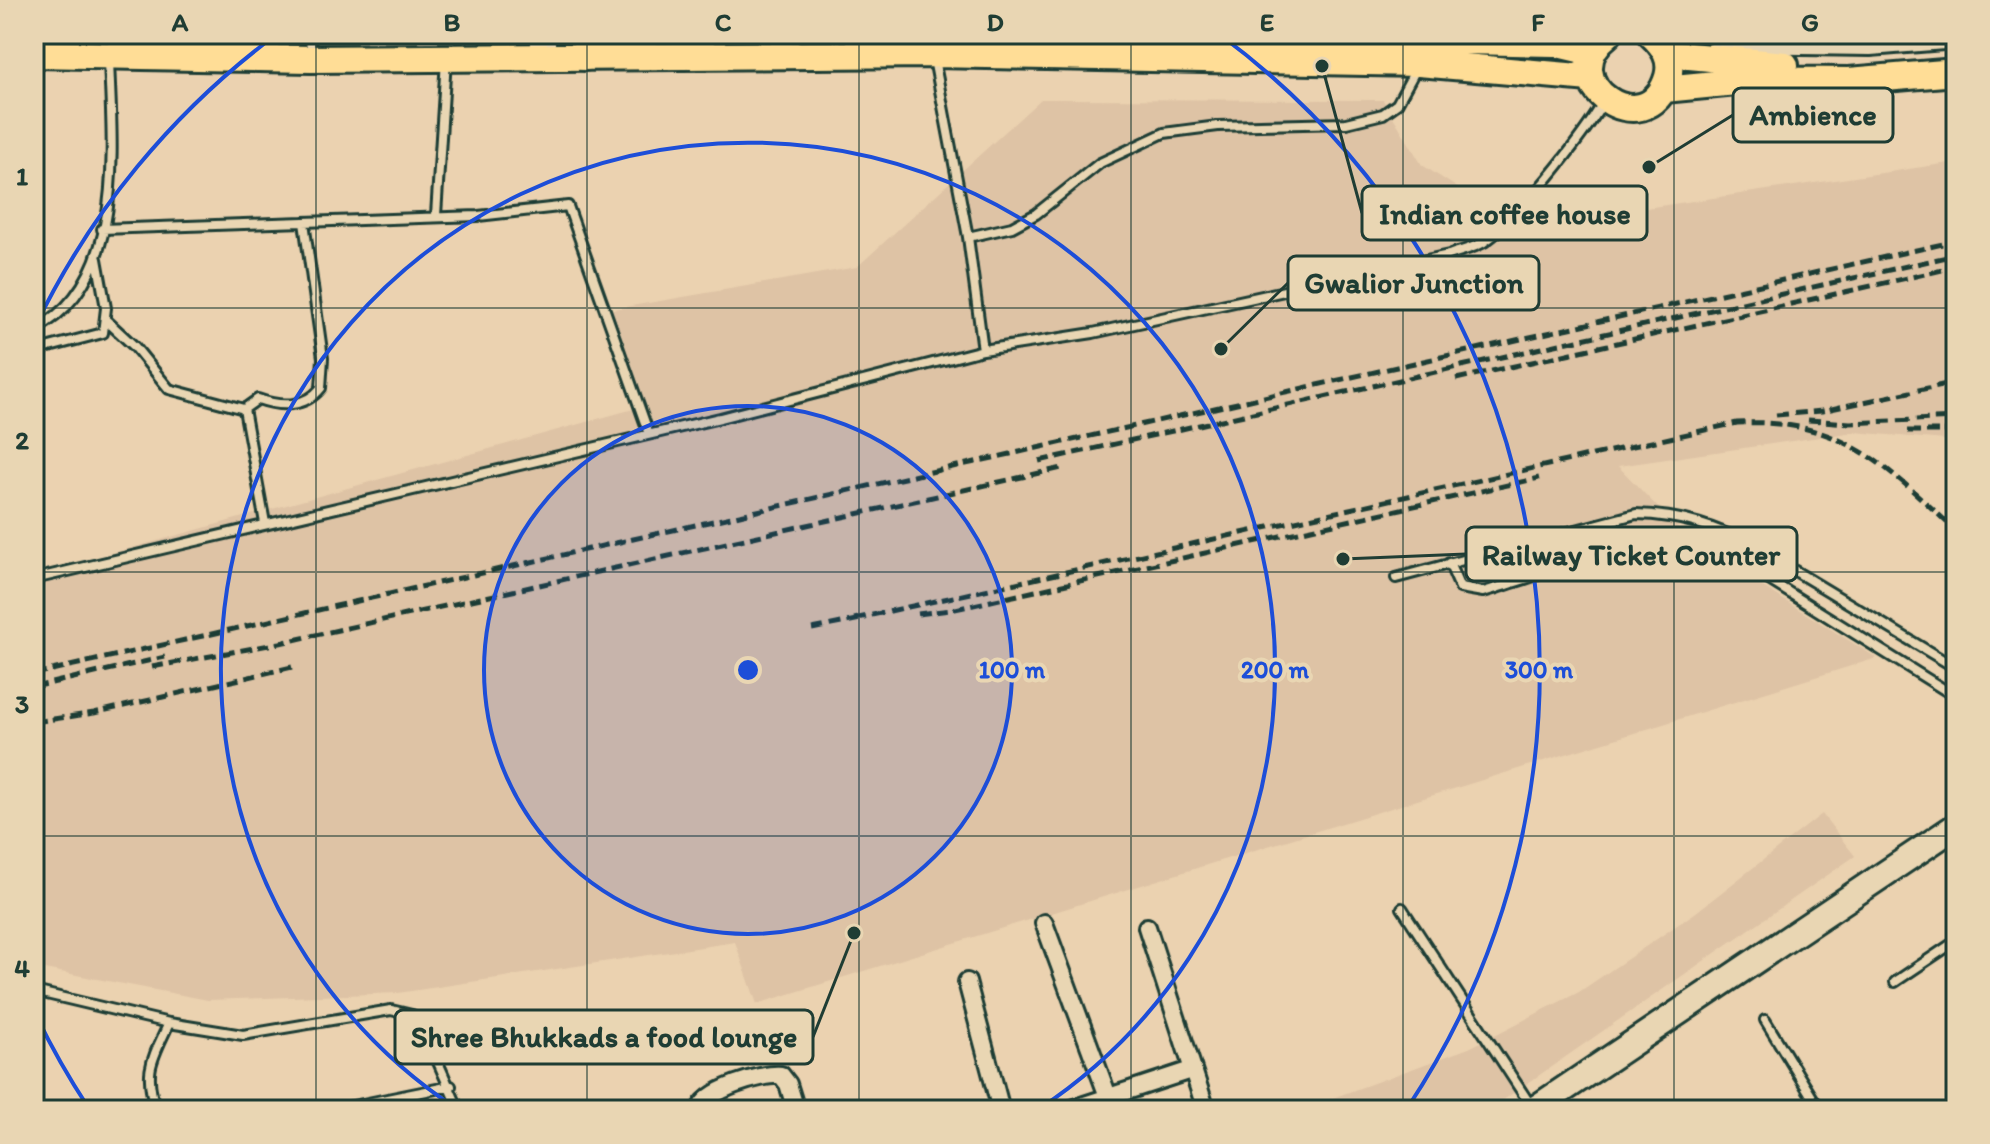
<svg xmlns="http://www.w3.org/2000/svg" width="1990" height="1144" font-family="Itim,sans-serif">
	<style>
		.built { fill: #dec3a5 }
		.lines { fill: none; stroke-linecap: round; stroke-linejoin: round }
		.service-casing { stroke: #1f3d34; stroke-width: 14 }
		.minor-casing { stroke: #1f3d34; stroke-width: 22 }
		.tertiary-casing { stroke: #1f3d34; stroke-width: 26 }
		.secondary-casing { stroke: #1f3d34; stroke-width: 30 }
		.primary-casing { stroke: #1f3d34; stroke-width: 32 }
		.service { stroke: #e9d6b3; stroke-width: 8 }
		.minor { stroke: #e9d6b3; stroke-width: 16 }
		.tertiary { stroke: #e9d6b3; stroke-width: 20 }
		.secondary { stroke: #e9d6b3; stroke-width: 24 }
		.primary { stroke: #ffdd96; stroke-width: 26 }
		.rail { stroke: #1f3d34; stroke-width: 5; stroke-dasharray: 12 6; stroke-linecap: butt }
		.grid { fill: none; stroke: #1f3d34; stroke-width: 2; stroke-opacity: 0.55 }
		.ring { fill: none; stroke: #1d4ed8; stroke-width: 4 }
		.centre { fill: #1d4ed8; stroke: #e9d6b3; stroke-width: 4 }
		.ring-label { font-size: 24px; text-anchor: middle; font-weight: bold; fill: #1d4ed8; stroke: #e9d6b3; stroke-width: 8; stroke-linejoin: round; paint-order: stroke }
		.leader { fill: none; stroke: #1f3d34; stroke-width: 3 }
		.callout-dot { fill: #1f3d34; stroke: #e9d6b3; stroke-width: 3 }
		.callout { fill: #e9d6b3; stroke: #1f3d34; stroke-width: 3 }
		.callout-label { font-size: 30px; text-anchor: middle; font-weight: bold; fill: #1f3d34 }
		.neatline { fill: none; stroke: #1f3d34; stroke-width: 3 }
		.grid-label { font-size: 26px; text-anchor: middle; font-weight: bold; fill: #1f3d34 }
	</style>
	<rect width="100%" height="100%" fill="#ebd2b0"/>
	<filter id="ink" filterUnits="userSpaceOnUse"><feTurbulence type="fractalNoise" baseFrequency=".0125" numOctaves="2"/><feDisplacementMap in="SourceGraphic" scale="16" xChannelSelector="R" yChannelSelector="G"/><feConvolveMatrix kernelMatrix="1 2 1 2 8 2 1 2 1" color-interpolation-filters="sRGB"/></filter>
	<g filter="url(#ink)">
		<!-- built -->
		<path class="built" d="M 1041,99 L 1383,100 L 1422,165 L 1518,227 L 1956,162 L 1956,441 L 1855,432 L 1618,466 L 1691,542 L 1877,658 L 757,1004 L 735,942 L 398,993 L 208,1000 L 34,967 L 34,575 L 637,408 L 608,310 L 857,267 Z
			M 1822,814 L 1855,856 L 1489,1110 L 1300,1110 L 1469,1048 L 1579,992 L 1695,913 Z"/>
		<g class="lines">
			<!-- service casing -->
			<g class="service-casing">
				<path id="service" d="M 310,34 L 311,54
					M 934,59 L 968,237 L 983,350
					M 436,215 L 446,60
					M 102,229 L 478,216 L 568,206 L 649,434
					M 968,237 L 1012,227 L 1036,214 L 1100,163 L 1164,133 L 1218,126 L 1346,123 L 1383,114 L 1397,104 L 1416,69
					M 107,321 L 135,347 L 169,389 L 244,409
					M 34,330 C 127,283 112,148 109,60
					M 34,351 L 103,333 L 106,308 L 97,259
					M 265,523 L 244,409 L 258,399 C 280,407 305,408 321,388 L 323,358 L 304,222
					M 1449,563 L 1460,588 L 1483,592 C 1569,567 1658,526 1745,565 L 1956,697
					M 1396,578 L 1636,514 C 1682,515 1717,527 1757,548 L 1956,668
					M 34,579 L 720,418 L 983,350 L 1093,333 L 1449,255 C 1460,251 1474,248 1484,242 C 1518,220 1583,137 1604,101
					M 1402,908 L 1533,1109
					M 1895,982 L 1956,941
					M 34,991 L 169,1023 L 243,1035 L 391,1010 L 412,1015 L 423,1028 L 459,1110
					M 1765,1020 L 1820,1110
					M 156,1110 C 143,1070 152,1060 169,1023
					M 333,1110 L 451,1086"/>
			</g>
			<!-- minor casing -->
			<g class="minor-casing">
				<path id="minor" d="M 1044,923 L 1113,1110
					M 1147,927 L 1206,1110
					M 967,982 L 1001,1110
					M 700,1110 C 705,1090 762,1073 781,1075 L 788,1084 L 796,1110
					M 1069,1110 L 1191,1070"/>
			</g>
			<!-- tertiary casing -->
			<g class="tertiary-casing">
				<path id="tertiary" d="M 1706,58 L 1730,43 L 1870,45 L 1956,38"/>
			</g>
			<!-- secondary casing -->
			<g class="secondary-casing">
				<path id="secondary" d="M 543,34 L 543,58
					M 585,34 L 585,58
					M 1533,1110 L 1956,826"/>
			</g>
			<!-- primary casing -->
			<g class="primary-casing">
				<path id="primary" d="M 1141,34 L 1554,43 L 1592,52
					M 1608,34 C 1548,81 1647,148 1668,77 C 1673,59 1664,46 1651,34
					M 34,54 L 311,59 L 933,54 L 1419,63 L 1590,78
					M 1668,54 L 1785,65
					M 1664,89 L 1757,80 L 1849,81 L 1956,72"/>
			</g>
			<!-- service -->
			<use href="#service" class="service"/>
			<!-- minor -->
			<use href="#minor" class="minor"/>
			<!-- tertiary -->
			<use href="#tertiary" class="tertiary"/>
			<!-- secondary -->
			<use href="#secondary" class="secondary"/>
			<!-- primary -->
			<use href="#primary" class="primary"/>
			<!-- rail -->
			<path class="rail" d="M 1456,379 L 1956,267
				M 1776,415 L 1822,411 L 1956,382
				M 1808,420 L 1850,423 L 1956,418
				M 1908,431 L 1956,431
				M 1039,461 L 1956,255
				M 918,614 L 951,610 L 1539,478
				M 854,619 L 1737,423 C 1840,418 1885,464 1956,531
				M 812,629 L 866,618
				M 152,667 L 280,643 L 1062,468
				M 34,674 L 1956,241
				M 34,687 L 165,657
				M 34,722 L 94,713 L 292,667"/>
		</g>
	</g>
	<!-- grid -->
	<path class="grid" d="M 316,34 L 316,1110M 587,34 L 587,1110M 859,34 L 859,1110M 1131,34 L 1131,1110M 1403,34 L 1403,1110M 1674,34 L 1674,1110M 34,308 L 1956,308M 34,572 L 1956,572M 34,836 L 1956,836"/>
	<!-- distance rings -->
	<circle cx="748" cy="670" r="264" fill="#1d4ed8" fill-opacity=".12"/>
	<g class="ring">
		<circle cx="748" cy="670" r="264"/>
		<path d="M457 1109A527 527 0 1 1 1039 1109"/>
		<path d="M88 1107A791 791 0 0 1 34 1011M34 329A791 791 0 0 1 277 34M1219 34A791 791 0 0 1 1408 1107"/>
	</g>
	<circle cx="748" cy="670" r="12" class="centre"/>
	<g class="ring-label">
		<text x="1012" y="678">100 m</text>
		<text x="1275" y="678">200 m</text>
		<text x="1539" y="678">300 m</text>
	</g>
	<!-- callouts -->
	<path class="leader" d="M1649 167L1733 115M1322 66L1362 213M1221 349L1288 283M1343 559L1466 554M854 933L813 1037"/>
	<g class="callout-dot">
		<circle cx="1649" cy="167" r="8"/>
		<circle cx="1322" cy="66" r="8"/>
		<circle cx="1221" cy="349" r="8"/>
		<circle cx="1343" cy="559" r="8"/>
		<circle cx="854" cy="933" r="8"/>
	</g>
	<g class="callout">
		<rect x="1733" y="88" width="160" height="54" rx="8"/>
		<rect x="1362" y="186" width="285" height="54" rx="8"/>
		<rect x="1288" y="256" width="251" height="54" rx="8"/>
		<rect x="1466" y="527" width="331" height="54" rx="8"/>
		<rect x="395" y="1010" width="418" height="54" rx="8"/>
	</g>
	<g class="callout-label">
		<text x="1813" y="125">Ambience</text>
		<text x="1505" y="224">Indian coffee house</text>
		<text x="1414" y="293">Gwalior Junction</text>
		<text x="1631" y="565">Railway Ticket Counter</text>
		<text x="604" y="1047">Shree Bhukkads a food lounge</text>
	</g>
	<!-- margin -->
	<rect width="1990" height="1144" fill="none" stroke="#e9d6b3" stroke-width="88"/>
	<rect x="44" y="44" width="1902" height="1056" class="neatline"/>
	<g class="grid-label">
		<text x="180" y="31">A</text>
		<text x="452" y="31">B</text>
		<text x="723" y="31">C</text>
		<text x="995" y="31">D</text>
		<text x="1267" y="31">E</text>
		<text x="1538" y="31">F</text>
		<text x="1810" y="31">G</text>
		<text x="22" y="185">1</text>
		<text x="22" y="449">2</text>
		<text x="22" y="713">3</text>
		<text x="22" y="977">4</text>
	</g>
</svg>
